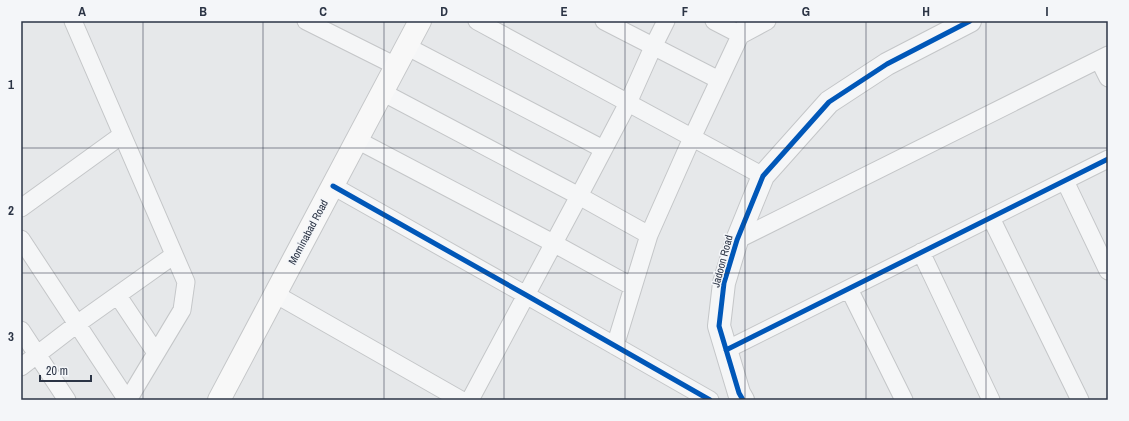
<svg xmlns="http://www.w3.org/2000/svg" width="1129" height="421" font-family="'Archivo Narrow',sans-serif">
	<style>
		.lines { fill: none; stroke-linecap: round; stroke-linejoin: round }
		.minor-casing { stroke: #c4c6c8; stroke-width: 19 }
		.tertiary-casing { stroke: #c4c6c8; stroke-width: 24 }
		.secondary-casing { stroke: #c4c6c8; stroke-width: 24 }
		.minor { stroke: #f5f6f7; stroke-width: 17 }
		.tertiary { stroke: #f5f6f7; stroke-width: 22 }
		.secondary { stroke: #f8f8f8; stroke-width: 22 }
		.cycleway-casing { stroke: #f4f6f9; stroke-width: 8 }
		.cycleway { stroke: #0057b8; stroke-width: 5 }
		.grid { fill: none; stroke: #2b3445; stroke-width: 1; stroke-opacity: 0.55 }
		.labels { text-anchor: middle; stroke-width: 3; stroke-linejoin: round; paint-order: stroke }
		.street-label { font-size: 11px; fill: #2b3445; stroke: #f4f6f9 }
		.neatline { fill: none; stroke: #2b3445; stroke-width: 1.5 }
		.grid-label { font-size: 13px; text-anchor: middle; font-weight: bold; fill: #2b3445 }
	</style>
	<rect width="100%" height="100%" fill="#e6e8ea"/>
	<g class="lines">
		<!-- minor casing -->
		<g class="minor-casing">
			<path id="minor" d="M 73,21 L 186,282 L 182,310 L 128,400
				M 306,21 L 396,66
				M 477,21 L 763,176
				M 604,21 L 719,80
				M 714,21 L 741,35 L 767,21
				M 406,46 L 603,149
				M 1099,60 L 1108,78
				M 382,92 L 579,196 L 649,235
				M 357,140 L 553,243 L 633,287
				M 1065,181 L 1108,271
				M 333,186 L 526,295 L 710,400
				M 21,208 L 122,135
				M 991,218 L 1080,400
				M 21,239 L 127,400
				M 737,240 L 1108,55
				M 921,252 L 991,400
				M 849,289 L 904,400
				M 275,294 L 461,400
				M 118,296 L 156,353
				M 21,330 L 67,400
				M 615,346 L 649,235 L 692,138 L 747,21
				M 726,350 L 1108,159
				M 21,367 L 77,324 L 174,255
				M 470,400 L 579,196 L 628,103 L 653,47 L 666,21"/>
		</g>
		<!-- tertiary casing -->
		<g class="tertiary-casing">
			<path id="tertiary" d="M 743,400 L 739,393 L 719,326 L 724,283 L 737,240 L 763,176 L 829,102 L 887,64 L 970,21"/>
		</g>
		<!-- secondary casing -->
		<g class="secondary-casing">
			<path id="secondary" d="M 219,400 L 420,21"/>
		</g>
		<!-- minor -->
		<use href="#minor" class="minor"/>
		<!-- tertiary -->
		<use href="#tertiary" class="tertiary"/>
		<!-- secondary -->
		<use href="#secondary" class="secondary"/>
		<!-- cycleway casing -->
		<g class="cycleway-casing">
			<path id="cycleway" d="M 333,186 L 526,295 L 710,400
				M 726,350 L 1108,159
				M 743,400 L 739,393 L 719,326 L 724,283 L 737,240 L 763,176 L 829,102 L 887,64 L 970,21"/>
		</g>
		<!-- cycleway -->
		<use href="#cycleway" class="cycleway"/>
	</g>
	<!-- grid -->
	<path class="grid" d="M 143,21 L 143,400M 263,21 L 263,400M 384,21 L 384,400M 504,21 L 504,400M 625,21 L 625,400M 745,21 L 745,400M 866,21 L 866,400M 986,21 L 986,400M 21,148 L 1108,148M 21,273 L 1108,273"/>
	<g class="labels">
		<!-- street labels -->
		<g class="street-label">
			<text transform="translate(308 232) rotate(-62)" y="4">Mominabad Road</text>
			<text transform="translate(722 261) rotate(-75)" y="4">Jadoon Road</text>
		</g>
	</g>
	<!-- border -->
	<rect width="1129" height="421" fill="none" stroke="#f4f6f9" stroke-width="44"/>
	<!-- scale -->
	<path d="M40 375v6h51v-6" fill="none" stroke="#2b3445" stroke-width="2"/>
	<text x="46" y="375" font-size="12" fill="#2b3445" stroke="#f4f6f9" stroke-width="3" paint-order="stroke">20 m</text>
	<rect x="22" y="22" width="1085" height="377" class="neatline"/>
	<g class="grid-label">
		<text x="82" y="16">A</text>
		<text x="203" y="16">B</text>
		<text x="323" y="16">C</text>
		<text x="444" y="16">D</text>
		<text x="564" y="16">E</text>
		<text x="685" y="16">F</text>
		<text x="806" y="16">G</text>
		<text x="926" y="16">H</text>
		<text x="1047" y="16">I</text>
		<text x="11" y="89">1</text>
		<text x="11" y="215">2</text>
		<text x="11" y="341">3</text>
	</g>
</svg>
